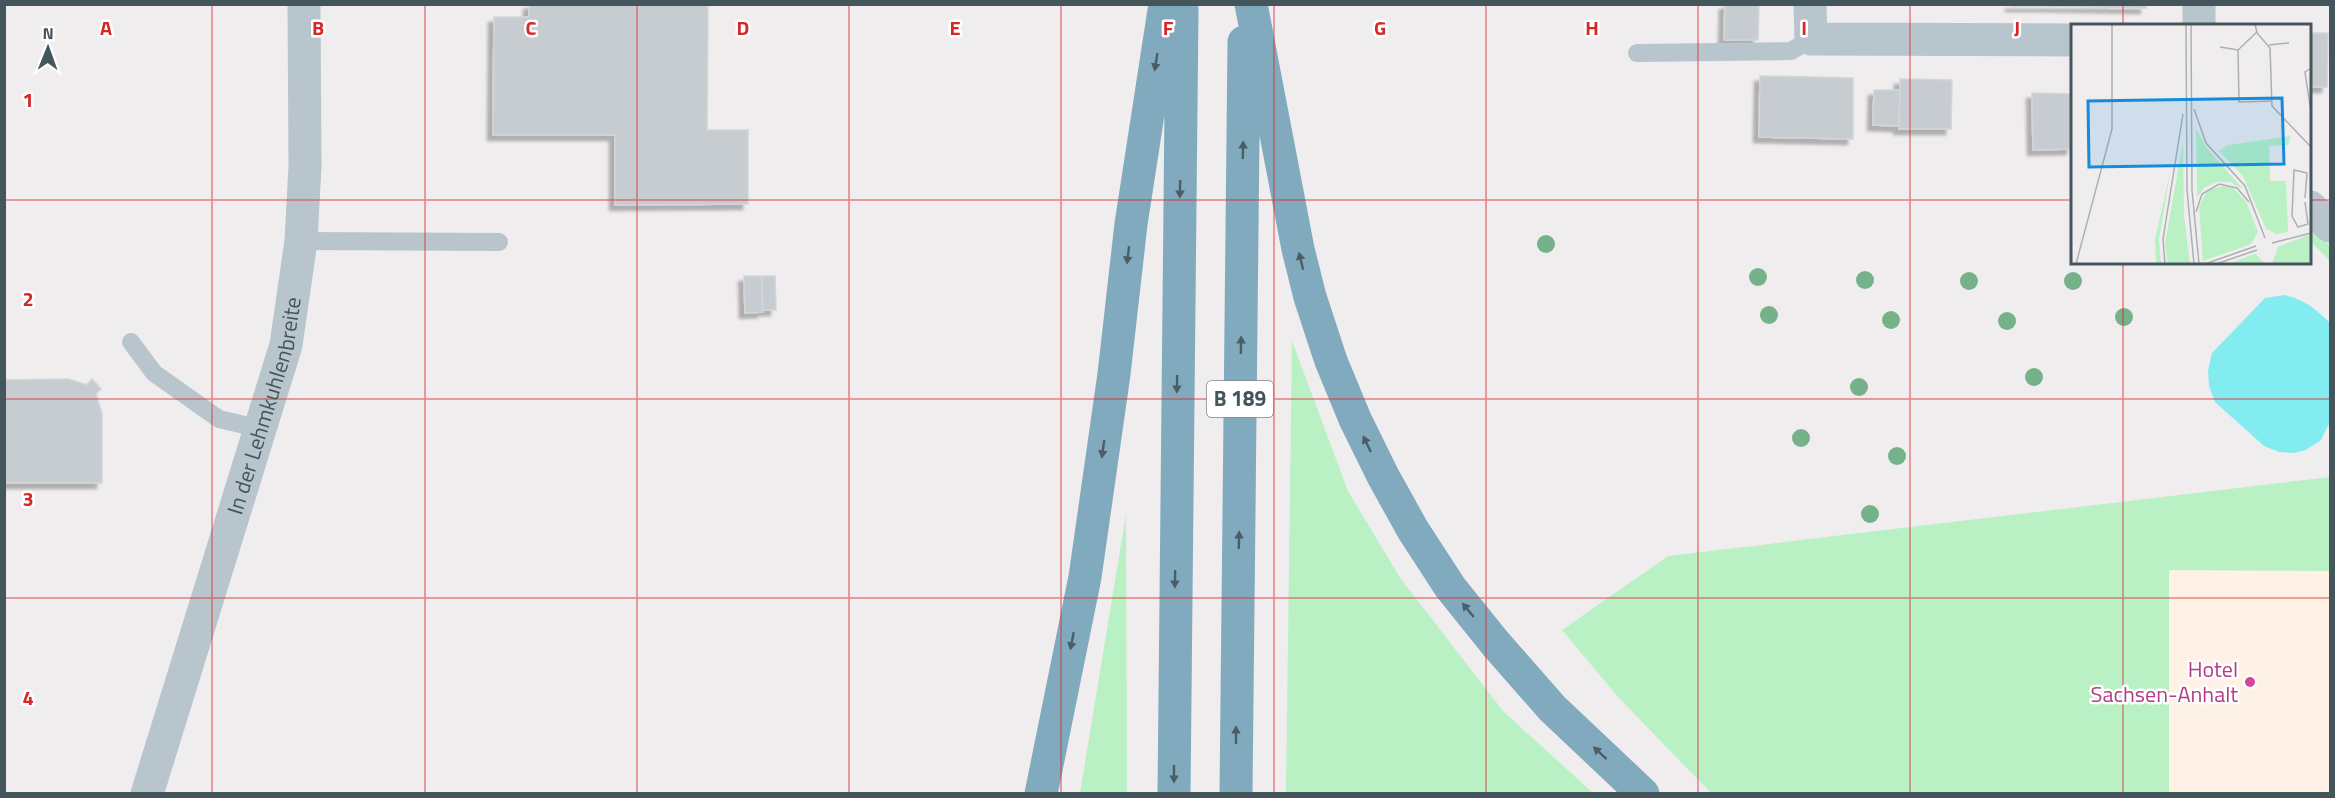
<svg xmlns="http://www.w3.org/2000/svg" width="2335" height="798" font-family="'Titillium Web',sans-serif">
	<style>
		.commercial { fill: #fdf2e5 }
		.green { fill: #b9f1c5 }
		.water { fill: #83ecf0 }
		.building { fill: #c7ccd1; stroke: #d1d5da; stroke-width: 1.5; filter: url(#shadow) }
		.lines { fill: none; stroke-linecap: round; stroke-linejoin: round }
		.lane { stroke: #b8c5cc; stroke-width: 18 }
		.street { stroke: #b8c5cc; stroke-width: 33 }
		.highway { stroke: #82aabf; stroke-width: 33 }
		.tree { fill: #76b289 }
		.oneway { fill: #4b5e66 }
		.grid { fill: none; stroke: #d62828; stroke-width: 1.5; stroke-opacity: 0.55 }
		.hotel-dot { fill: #d1479c; stroke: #fff; stroke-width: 2 }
		.labels { text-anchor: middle; stroke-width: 5; stroke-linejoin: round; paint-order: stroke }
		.shield { fill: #fff; stroke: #7d888d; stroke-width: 1.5 }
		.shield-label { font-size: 21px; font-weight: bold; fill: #45555c }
		.street-label { font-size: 22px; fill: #45555c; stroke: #fff }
		.hotel-label { font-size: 22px; fill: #b23c85; stroke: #fff; text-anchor: end }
		.inset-road { fill: none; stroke: #acb0b4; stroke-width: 1.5 }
		.view { fill: #158cda; fill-opacity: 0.15; stroke: #158cda; stroke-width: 3 }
		.inset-edge { fill: none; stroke: #45555c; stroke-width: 3 }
		.grid-label { font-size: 20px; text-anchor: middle; font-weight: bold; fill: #d62828; stroke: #fff; stroke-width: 5; stroke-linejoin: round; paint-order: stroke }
	</style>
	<defs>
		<filter id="shadow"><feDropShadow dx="-5.5" dy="5.5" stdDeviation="1.5" flood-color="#0004"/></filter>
	</defs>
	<rect width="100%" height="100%" fill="#f0edee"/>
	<!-- commercial -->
	<path class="commercial" d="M 2169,570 L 2330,571 L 2330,793 L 2169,793 Z"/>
	<!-- green -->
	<path class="green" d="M 2310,226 L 2330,246 L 2330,261 L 2310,241 Z
		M 1292,341 L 1348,491 L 1401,579 L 1503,711 L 1593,793 L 1286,793 Z
		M 2330,477 L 2330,571 L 2169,570 L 2169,793 L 1711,793 L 1619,698 L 1562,630 L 1668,556 Z
		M 1126,514 L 1127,793 L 1080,793 Z"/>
	<!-- water -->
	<path class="water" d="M 2284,295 C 2304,299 2316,309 2330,323 L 2330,422 L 2321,440 L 2306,450 L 2294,453 L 2279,452 L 2264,446 L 2215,402 L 2209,386 L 2208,371 L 2212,353 L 2265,298 Z"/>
	<!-- building -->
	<path class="building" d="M 529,4 L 708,4 L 707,130 L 748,130 L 748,204 L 615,205 L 615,135 L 493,135 L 494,17 L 529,17 Z
		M 1725,4 L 1759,4 L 1758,40 L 1724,40 Z
		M 2011,4 L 2043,4 L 2043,6 L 2011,6 Z
		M 2043,4 L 2146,4 L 2146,8 L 2043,6 Z
		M 2310,33 L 2328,33 L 2327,87 L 2310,87 Z
		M 1760,76 L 1853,78 L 1853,139 L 1759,137 Z
		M 1900,79 L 1952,80 L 1951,129 L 1899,129 Z
		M 1874,90 L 1900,90 L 1899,126 L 1873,125 Z
		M 2032,93 L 2072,94 L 2072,149 L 2033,150 Z
		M 744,276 L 762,276 L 763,312 L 745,313 Z
		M 762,276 L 775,276 L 776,310 L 762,310 Z
		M 68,379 L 87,385 L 92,379 L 101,389 L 96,394 L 102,414 L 102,483 L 4,483 L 4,380 Z"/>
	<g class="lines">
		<!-- lane -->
		<path class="lane" d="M 1637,53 L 1791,51 L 1811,39
			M 301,241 L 499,242
			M 131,342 L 154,373 L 219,419 L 261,429"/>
		<!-- street -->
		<g class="street">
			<path d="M 1810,4 L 1811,39 L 2072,40"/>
			<path d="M 2199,4 L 2199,26"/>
			<path d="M 2310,207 L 2330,226"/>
			<path id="s1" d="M 147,794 L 286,345 L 301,241 L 305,166 L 304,4"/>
		</g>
		<!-- highway -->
		<path class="highway" d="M 1251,4 L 1298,249 L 1310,297 L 1331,361 L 1355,419 L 1383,476 L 1413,530 L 1450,587 L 1495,643 L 1552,708 L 1643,794
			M 1041,794 L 1085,577 L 1114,374 L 1131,224 L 1165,4
			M 1174,794 L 1182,9
			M 1236,794 L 1244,42"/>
	</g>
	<!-- trees -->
	<g class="tree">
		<circle cx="1546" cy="244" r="9"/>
		<circle cx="1758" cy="277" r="9"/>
		<circle cx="1865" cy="280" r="9"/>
		<circle cx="1969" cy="281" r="9"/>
		<circle cx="2073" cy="281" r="9"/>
		<circle cx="1769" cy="315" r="9"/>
		<circle cx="2124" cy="317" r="9"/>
		<circle cx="1891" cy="320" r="9"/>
		<circle cx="2007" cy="321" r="9"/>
		<circle cx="2034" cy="377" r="9"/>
		<circle cx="1859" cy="387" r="9"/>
		<circle cx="1801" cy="438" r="9"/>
		<circle cx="1897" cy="456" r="9"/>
		<circle cx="1870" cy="514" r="9"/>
	</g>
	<!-- one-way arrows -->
	<defs><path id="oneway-solid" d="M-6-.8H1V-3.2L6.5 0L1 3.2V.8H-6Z" transform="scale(1.5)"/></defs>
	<g class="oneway">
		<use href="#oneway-solid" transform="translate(1156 62) rotate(99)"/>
		<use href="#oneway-solid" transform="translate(1243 150) rotate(-89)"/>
		<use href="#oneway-solid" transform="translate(1180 189) rotate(91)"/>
		<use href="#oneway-solid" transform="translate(1128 255) rotate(97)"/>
		<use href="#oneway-solid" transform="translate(1301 261) rotate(-104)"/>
		<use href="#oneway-solid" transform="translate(1241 345) rotate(-89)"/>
		<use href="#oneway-solid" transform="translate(1177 384) rotate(91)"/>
		<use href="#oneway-solid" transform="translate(1367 444) rotate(-116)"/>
		<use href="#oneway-solid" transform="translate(1103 449) rotate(98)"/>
		<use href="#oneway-solid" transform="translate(1239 540) rotate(-89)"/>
		<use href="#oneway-solid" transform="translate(1175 579) rotate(91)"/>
		<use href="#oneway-solid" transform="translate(1468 610) rotate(-129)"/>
		<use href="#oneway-solid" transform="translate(1072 641) rotate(101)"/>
		<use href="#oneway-solid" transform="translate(1236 735) rotate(-90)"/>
		<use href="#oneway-solid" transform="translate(1600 753) rotate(-137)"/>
		<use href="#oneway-solid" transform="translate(1174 774) rotate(90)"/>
	</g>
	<!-- grid -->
	<path class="grid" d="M 212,4 L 212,794M 425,4 L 425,794M 637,4 L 637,794M 849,4 L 849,794M 1061,4 L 1061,794M 1274,4 L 1274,794M 1486,4 L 1486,794M 1698,4 L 1698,794M 1910,4 L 1910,794M 2123,4 L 2123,26M 4,200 L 2072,200M 2310,200 L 2330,200M 2123,262 L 2123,794M 4,399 L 2330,399M 4,598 L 2330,598"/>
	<!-- markers -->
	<circle class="hotel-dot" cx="2250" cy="682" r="6"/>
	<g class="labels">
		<!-- shield labels -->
		<rect class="shield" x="1207" y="381" width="66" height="36" rx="4.5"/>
		<g class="shield-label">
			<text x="1240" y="406">B 189</text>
		</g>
		<!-- street labels -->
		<g class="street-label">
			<text dy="8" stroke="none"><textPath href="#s1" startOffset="406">In der Lehmkuhlenbreite</textPath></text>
		</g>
		<!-- hotel labels -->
		<g class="hotel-label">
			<text x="2238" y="677">Hotel<tspan x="2238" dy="25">Sachsen-Anhalt</tspan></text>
		</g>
	</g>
	<!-- overview -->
	<g transform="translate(2071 24)">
		<rect width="240" height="240" fill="#f0edee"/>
		<path d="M 125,104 L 135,123 L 172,165 L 159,158 L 146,158 L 134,163 L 126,173 ZM 220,112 L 217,121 L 198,122 L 199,157 L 215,157 L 217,208 L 205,210 L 195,205 L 172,152 L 148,127 L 157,121 ZM 112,118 L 113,191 L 119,240 L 97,240 L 94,219 ZM 100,144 L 88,215 L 90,240 L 85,240 L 84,216 ZM 152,162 L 162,164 L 175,177 L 187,208 L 180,220 L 132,237 L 128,183 L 136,167 ZM 240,210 L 240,240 L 201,240 L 207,223 ZM 185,230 L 194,240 L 157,240 L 183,230 Z" fill="#b9f1c5"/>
		<path class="inset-road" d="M 115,0 L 116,166 L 123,240M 120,0 L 121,166 L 128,240M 184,0 L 186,9 L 199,24 L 201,82 L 240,123M 186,8 L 167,26 L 168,78 L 200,77M 198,21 L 218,19M 149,23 L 167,26M 240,44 L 234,48 L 240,88M 123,85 L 135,119 L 174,162 L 194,214M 234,174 L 236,149 L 223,146 L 221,192 L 227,203 L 237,200 L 234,178M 125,188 L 131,170 L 148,160 L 166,164 L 178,178M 201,219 L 240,209M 5,240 L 41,105 L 41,0M 94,240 L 92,215 L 112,90M 134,240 L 185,222M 145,240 L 186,226"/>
		<path class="view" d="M 211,74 L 213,140 L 18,143 L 17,77 Z"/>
		<rect width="240" height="240" class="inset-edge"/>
	</g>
	<g class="grid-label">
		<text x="106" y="35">A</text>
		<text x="318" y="35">B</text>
		<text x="531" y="35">C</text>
		<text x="743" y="35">D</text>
		<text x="955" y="35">E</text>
		<text x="1168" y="35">F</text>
		<text x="1380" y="35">G</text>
		<text x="1592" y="35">H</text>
		<text x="1804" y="35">I</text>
		<text x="2017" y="35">J</text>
		<text x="28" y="107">1</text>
		<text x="28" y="306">2</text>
		<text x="28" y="506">3</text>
		<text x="28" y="705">4</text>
	</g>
	<!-- border -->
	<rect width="2335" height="798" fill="none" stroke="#45555c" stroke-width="12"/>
	<!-- north arrow -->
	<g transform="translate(48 48) rotate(1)" stroke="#ffffff" stroke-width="4.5" paint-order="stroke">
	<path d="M0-4.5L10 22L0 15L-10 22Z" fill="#45555c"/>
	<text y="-9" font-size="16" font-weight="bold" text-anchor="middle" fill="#45555c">N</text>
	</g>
</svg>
